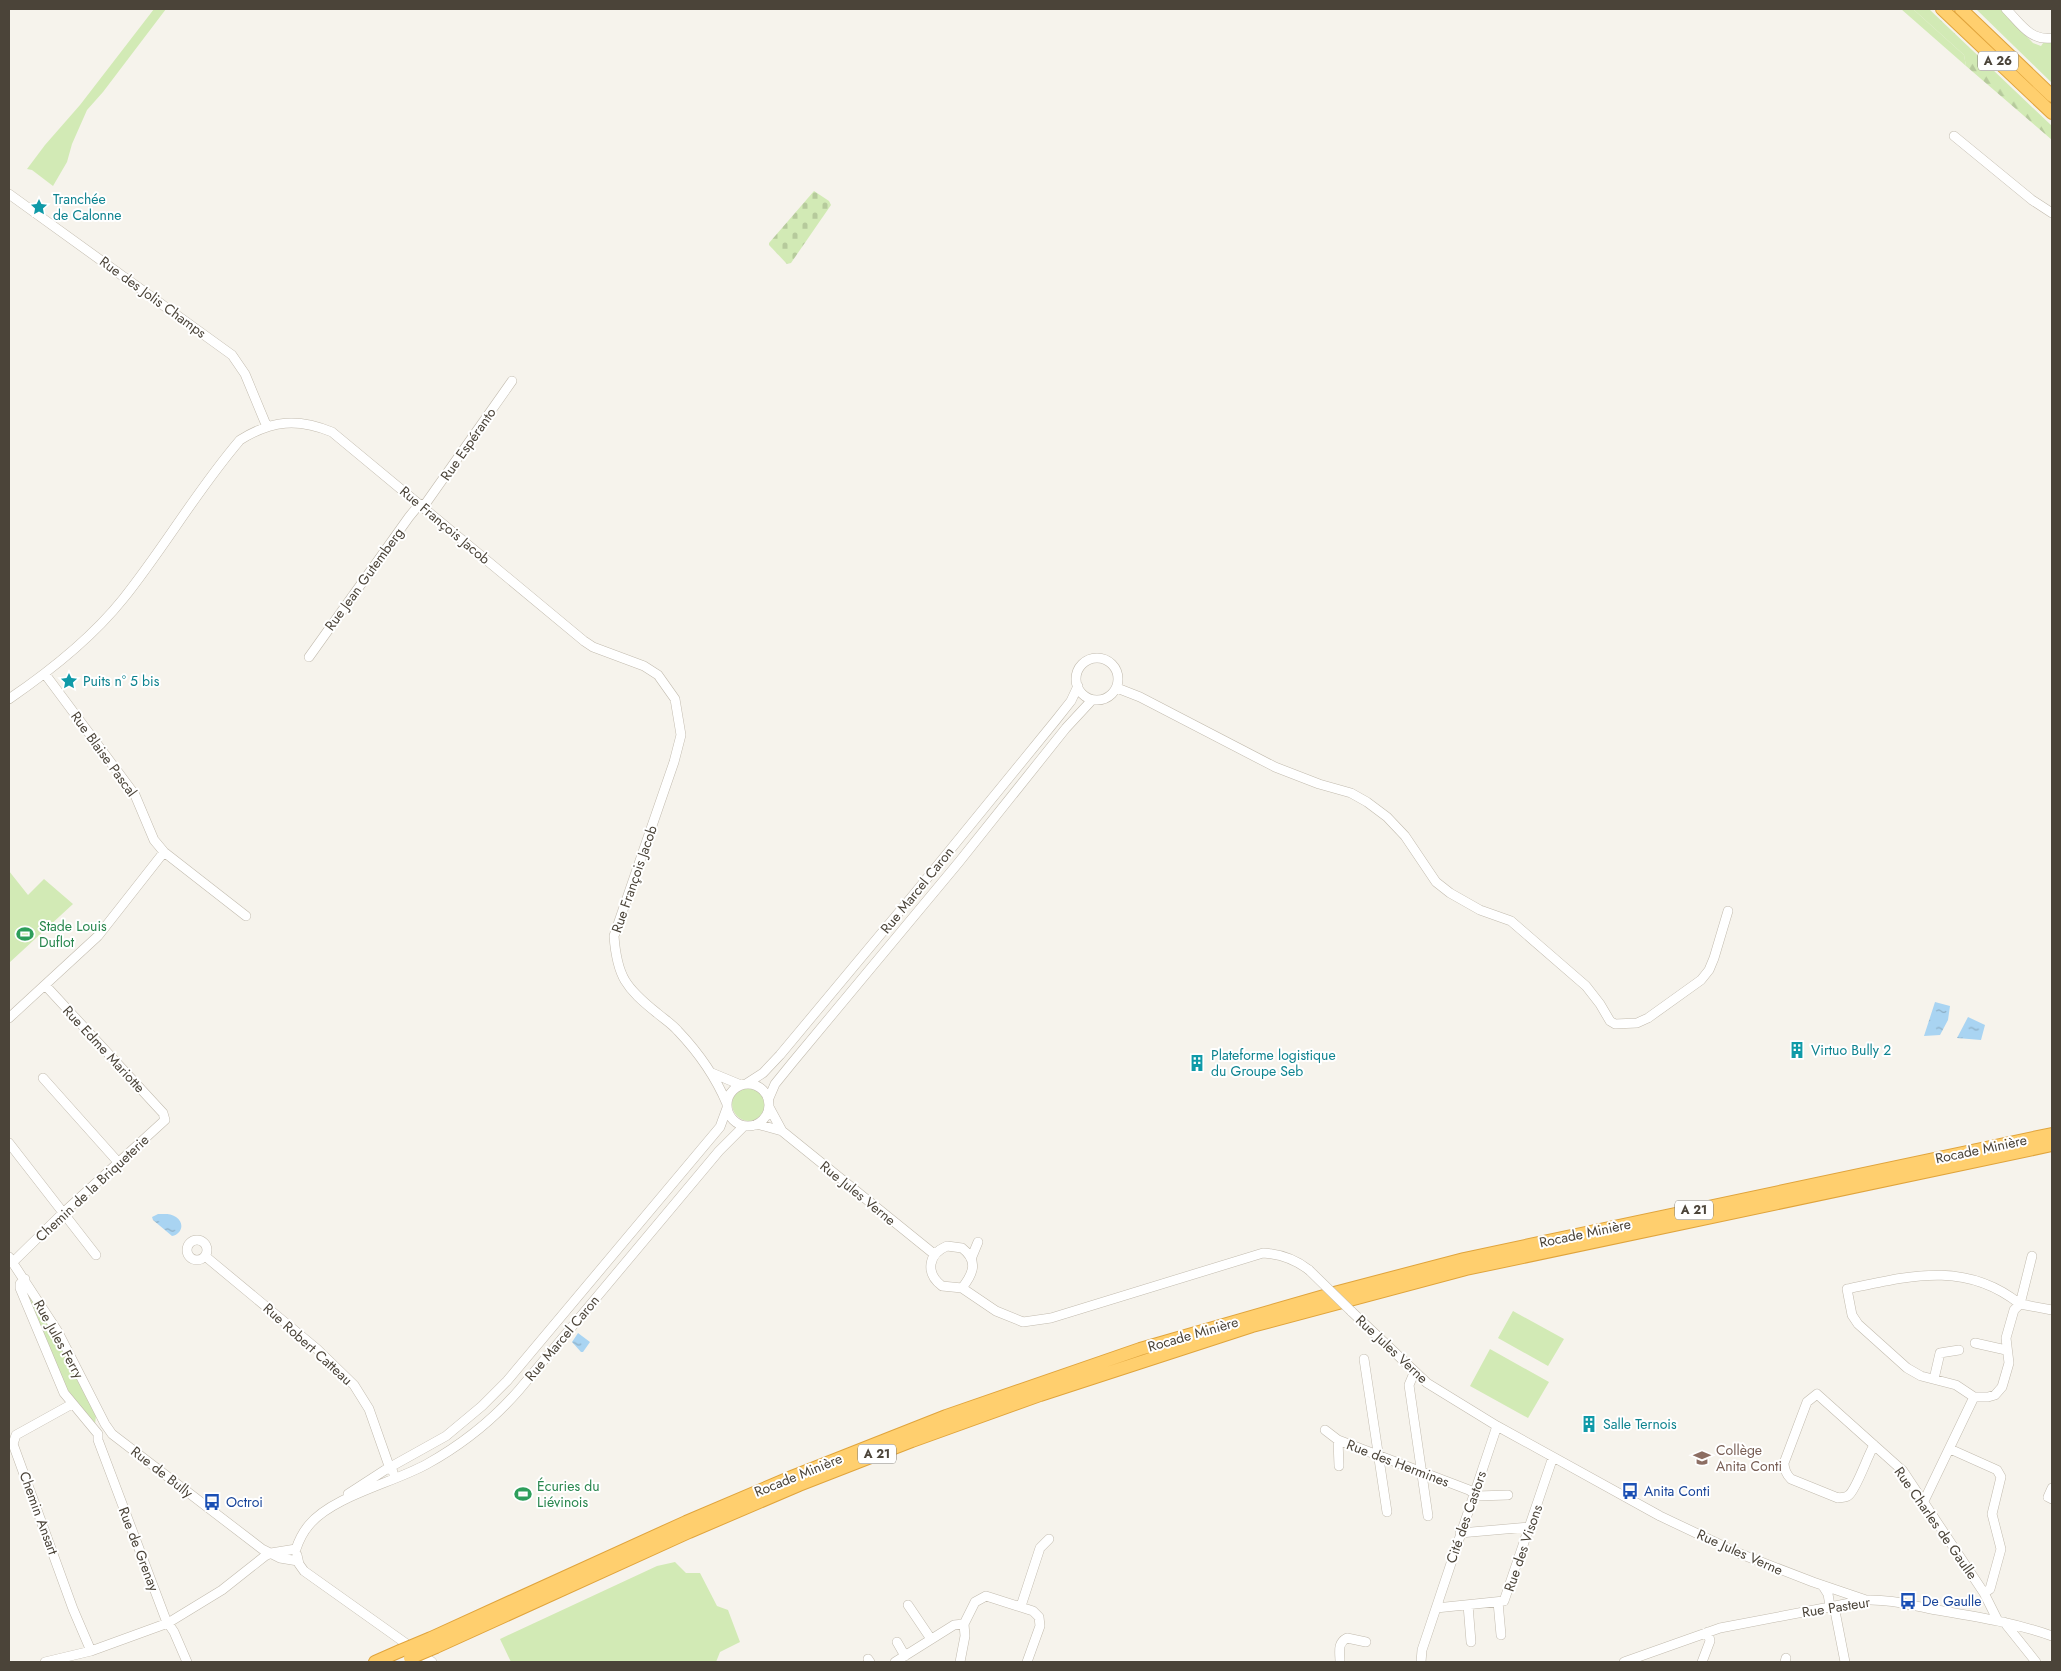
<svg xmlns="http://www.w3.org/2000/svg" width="2061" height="1671" font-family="Jost,sans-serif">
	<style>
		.green { fill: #d2eab5 }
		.forest { fill: url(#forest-firs) }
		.cemetery { fill: url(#cemetery-stones) }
		.water { fill: url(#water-ripples) }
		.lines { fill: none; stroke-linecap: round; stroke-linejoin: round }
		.minor-casing { stroke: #c2bbae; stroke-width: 10 }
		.highway-casing { stroke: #e0a43c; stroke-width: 14 }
		.minor { stroke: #fff; stroke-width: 9 }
		.highway { stroke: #ffcf6e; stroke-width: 12 }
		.minor-bridge-casing { stroke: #c2bbae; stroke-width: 10; stroke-linecap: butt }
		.highway-bridge-casing { stroke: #e0a43c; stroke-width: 14; stroke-linecap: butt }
		.minor-bridge { stroke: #fff; stroke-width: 9 }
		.highway-bridge { stroke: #ffcf6e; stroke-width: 12 }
		.labels { text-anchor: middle; stroke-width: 4; stroke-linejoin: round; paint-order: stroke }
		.shield { fill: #fff; stroke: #817c74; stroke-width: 1 }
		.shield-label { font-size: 12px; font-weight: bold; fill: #4b4439 }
		.culture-label { font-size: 14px; fill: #0d838f; stroke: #fff; text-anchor: start }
		.street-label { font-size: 14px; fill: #4b4439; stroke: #fff }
		.leisure-label { font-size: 14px; fill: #27864d; stroke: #fff; text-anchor: start }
		.education-label { font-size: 14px; fill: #785e54; stroke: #fff; text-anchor: start }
		.transit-label { font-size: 14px; fill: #164399; stroke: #fff; text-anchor: start }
	</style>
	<defs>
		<pattern id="forest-firs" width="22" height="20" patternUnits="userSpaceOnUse" patternTransform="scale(1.25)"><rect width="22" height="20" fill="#d2eab5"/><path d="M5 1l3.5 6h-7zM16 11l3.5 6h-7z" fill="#b6ca9c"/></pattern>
		<pattern id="cemetery-stones" width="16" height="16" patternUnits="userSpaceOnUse" patternTransform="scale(1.25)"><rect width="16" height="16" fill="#d2eab5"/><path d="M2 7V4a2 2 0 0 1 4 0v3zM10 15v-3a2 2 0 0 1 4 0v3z" fill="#b6ca9c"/></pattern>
		<pattern id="water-ripples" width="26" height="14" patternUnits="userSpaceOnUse" patternTransform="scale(1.25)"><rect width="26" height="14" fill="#a9d4f2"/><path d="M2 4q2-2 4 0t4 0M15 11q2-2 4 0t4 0" fill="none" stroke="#8caec5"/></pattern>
	</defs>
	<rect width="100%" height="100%" fill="#f6f3ec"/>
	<!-- green -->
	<path class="green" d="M 154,9 L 166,9 L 103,92 L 87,110 L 72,144 L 67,162 L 53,186 L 32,170 L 27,169 L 45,145 L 80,105 Z
		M 1901,9 L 1913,9 L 1964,55 L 1966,66 Z
		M 1976,9 L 2000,9 L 2033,43 L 2041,46 L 2046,39 L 2052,38 L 2052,83 Z
		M 9,871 L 28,895 L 44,879 L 73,904 L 9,963 Z
		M732 1104a17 17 0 1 1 34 0a17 17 0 1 1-34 0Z
		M 28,1291 L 56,1337 L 76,1377 L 96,1416 L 95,1424 L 66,1393 L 24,1293 Z
		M 1513,1311 L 1564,1339 L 1548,1366 L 1498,1338 Z
		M 1490,1349 L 1549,1382 L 1528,1418 L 1470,1386 Z
		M 675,1562 L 686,1573 L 700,1573 L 717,1606 L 728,1610 L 740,1642 L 720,1652 L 716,1662 L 511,1662 L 500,1639 L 657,1566 Z"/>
	<!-- forest -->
	<path class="forest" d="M 1913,9 L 1929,9 L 2052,126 L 2052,140 L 1966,66 L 1964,55 Z"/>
	<!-- cemetery -->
	<path class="cemetery" d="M 814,191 L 829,201 L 831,205 L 791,263 L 787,264 L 769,245 L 769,243 Z"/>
	<!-- water -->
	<path class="water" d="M 1935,1002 L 1950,1006 L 1948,1020 L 1940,1035 L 1924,1036 Z
		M 1968,1017 L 1985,1025 L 1981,1040 L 1957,1038 Z
		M 158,1214 C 165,1214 170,1213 176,1217 C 185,1223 182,1234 172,1236 L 153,1220 L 152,1217 Z
		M 578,1333 L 590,1342 L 583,1352 L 581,1352 L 572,1342 Z"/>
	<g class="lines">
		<!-- minor casing -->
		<g class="minor-casing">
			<path id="minor" d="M 2006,9 C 2020,23 2030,41 2052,38
				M 1954,136 L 2032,200 L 2052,213
				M 9,194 L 232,355 L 245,374 L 267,427
				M 309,657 L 409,517 L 418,506 L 426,503 L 512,381
				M1076 679a21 21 0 1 1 42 0a21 21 0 1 1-42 0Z
				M 45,674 L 135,795 L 154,840 L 164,852 L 246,916
				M 1117,688 L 1140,697 L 1275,767 L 1319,784 L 1351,793 L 1367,802 L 1387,817 L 1405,836 L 1436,882 L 1450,893 L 1480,910 L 1511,921 L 1586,986 L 1600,1004 L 1610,1021 L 1615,1024 L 1637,1023 L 1648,1018 L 1701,980 L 1709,970 L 1714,958 L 1728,911
				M 9,699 C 50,671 91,639 123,599 C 164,548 197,490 240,440 C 272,420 298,418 332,432 L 584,641 L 593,647 L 644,666 L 658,675 L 675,699 L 681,735 L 674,762 L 614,936 C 617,977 626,988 657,1013 C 664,1019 672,1024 678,1031 C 698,1052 716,1078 727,1104
				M 9,1018 L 98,936 L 164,852
				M 712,1073 L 741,1085
				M 43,1078 L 118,1162
				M727 1105a21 21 0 1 1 42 0a21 21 0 1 1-42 0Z
				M 746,1084 L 763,1073 L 780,1055 L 915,893 L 1056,720 L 1071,701 L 1078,686
				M 769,1098 L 775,1084 L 792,1063 L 959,862 L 1066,728 L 1092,700
				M 769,1107 L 782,1131 L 934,1254
				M 757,1124 L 782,1131
				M 9,1143 L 96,1255
				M187 1250a10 10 0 1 1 20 0a10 10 0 1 1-20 0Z
				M 947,1246 L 962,1248 C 979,1261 973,1274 962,1288 L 942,1286 C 925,1273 928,1254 947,1246 Z
				M 205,1256 L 317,1349 L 354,1385 L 369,1409 L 388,1463 L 393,1472
				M 2032,1256 L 2020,1304 C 1965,1260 1909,1276 1847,1289 L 1852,1315 L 1858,1324 L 1907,1368 L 1921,1376 L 1956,1385 L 1974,1397 L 1988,1397 L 1995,1395 L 2002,1387 L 2009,1363 L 2006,1338 L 2014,1310 L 2020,1304 L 2052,1310
				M 9,1257 L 58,1332 L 105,1424 L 112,1434 L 262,1549 L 280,1558 L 298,1561
				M 971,1259 L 978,1242
				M 13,1262 L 63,1213 L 165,1120 L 163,1113 L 45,985
				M 25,1279 L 20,1284 L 20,1288 L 64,1393 L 98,1434
				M 962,1288 L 996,1311 L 1023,1322 L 1051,1318 L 1263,1253 C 1281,1254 1295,1259 1309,1270
				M 1351,1311 L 1427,1383 L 1497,1426 L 1660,1516 L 1738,1553 L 1813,1582 L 1866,1600
				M 1975,1343 L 2006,1350
				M 1364,1359 L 1387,1512
				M 1414,1373 L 1409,1385 L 1428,1516
				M 1934,1379 L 1940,1353 L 1959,1350
				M 72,1404 L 16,1435 L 13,1444 L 73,1609 L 91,1651
				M 1325,1430 L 1338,1440 L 1469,1490 L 1477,1496 L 1508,1495
				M 98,1434 L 98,1440 L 166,1620 L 174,1632 L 187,1662
				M 1338,1440 L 1339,1466
				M 1874,1445 C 1867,1457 1857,1488 1849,1495 C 1846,1498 1842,1497 1838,1498 L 1791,1479 C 1786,1474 1784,1470 1784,1463 L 1807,1402 L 1817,1394 L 1903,1471 L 1984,1593 L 1998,1621
				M 1950,1449 L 1997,1470 L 2001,1477 L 1992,1514 L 2001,1549 L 1990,1589 L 1984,1593
				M 2052,1488 L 2048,1497 L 2052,1499
				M 348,1494 L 385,1470 L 446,1436 L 482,1406 L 507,1381 L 720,1127 L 727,1108
				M 1924,1501 L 1974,1397
				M 1460,1533 L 1530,1527
				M 296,1549 C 299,1540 303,1532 309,1525 C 333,1496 393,1483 427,1464 C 463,1444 492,1421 519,1390 L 719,1151 L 744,1126
				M 297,1555 L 299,1564 L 304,1571 L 432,1662
				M 1823,1586 L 1828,1594 L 1830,1606
				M 1498,1602 L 1501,1635
				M 908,1605 L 931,1639
				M 1468,1605 L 1471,1642
				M 1021,1606 L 1040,1548 L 1049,1539
				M 1834,1606 L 1845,1662
				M 1436,1608 L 1504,1601 L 1553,1457
				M 2004,1622 L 2036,1662
				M 897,1642 L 905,1656
				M 868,1659 L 870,1662
				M 45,1662 L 91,1651 L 168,1623 L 222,1590 L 265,1556 L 271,1553 L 296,1549
				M 895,1662 L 954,1625 L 964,1624
				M 960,1662 L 965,1636 L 964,1624 L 975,1602 L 986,1596 L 1033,1611 L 1039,1617 L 1040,1626 L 1027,1662
				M 1340,1662 C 1340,1652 1337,1643 1347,1638 L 1366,1642
				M 1421,1662 L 1422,1650 L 1497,1426
				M 1624,1662 L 1720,1628 L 1866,1600 C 1888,1599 1910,1605 1931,1609 C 1972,1616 2013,1622 2052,1636
				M 1702,1662 L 1710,1641 L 1708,1632
				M 1785,1662 L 1786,1658"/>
		</g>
		<!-- highway casing -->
		<g class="highway-casing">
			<path id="highway" d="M 1942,9 L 2052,113
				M 1961,9 L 2052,96
				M 431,1638 L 686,1522 L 794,1476 L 946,1416 L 1140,1349 L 1338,1292 L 1464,1259 L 2052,1134
				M 436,1647 L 689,1532 L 799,1485 L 912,1441 L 1040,1395 L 1252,1326 L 1466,1269 L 2052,1145
				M 375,1662 L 400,1651"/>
		</g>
		<!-- minor -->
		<use href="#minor" class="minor"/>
		<!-- highway -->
		<use href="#highway" class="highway"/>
		<!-- minor-bridge casing -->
		<g class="minor-bridge-casing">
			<path id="minor-bridge" d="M 1309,1270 L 1351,1311"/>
		</g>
		<!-- highway-bridge casing -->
		<g class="highway-bridge-casing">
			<path id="highway-bridge" d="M 400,1651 L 431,1638
				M 410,1658 L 436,1647"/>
		</g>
		<!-- minor-bridge -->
		<use href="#minor-bridge" class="minor-bridge"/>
		<!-- highway-bridge -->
		<use href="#highway-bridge" class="highway-bridge"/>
	</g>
	<!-- icons -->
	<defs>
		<g id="sight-bare" transform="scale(1.35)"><path d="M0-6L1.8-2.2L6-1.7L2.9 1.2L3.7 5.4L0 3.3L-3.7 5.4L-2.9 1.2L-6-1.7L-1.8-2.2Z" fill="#0f9aa8" stroke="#fff" stroke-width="2.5" paint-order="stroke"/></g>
		<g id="stadium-bare" transform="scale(1.35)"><path d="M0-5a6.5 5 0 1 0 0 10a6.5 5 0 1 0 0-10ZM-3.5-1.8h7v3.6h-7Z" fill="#2e9e5b" stroke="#fff" stroke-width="2.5" paint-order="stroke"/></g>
		<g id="building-bare" transform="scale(1.35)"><path d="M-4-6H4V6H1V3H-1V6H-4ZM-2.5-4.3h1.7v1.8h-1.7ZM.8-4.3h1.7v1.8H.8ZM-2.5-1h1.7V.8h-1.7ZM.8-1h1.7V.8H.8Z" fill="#0f9aa8" stroke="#fff" stroke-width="2.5" paint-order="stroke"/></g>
		<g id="school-bare" transform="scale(1.35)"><path d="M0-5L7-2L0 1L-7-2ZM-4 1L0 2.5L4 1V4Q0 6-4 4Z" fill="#8d6e63" stroke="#fff" stroke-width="2.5" paint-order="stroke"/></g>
		<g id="bus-bare" transform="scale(1.35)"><path d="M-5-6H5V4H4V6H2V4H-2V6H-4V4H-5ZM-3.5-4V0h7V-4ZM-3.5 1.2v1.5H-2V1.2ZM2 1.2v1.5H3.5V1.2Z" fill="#1a4fb4" stroke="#fff" stroke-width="2.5" paint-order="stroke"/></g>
	</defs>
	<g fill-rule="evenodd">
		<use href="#sight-bare" x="39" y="207"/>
		<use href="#sight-bare" x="69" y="681"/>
		<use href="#stadium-bare" x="25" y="934"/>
		<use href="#building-bare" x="1797" y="1050"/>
		<use href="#building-bare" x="1197" y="1063"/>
		<use href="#building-bare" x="1589" y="1424"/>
		<use href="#school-bare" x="1702" y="1458"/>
		<use href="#bus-bare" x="1630" y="1491"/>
		<use href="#stadium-bare" x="523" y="1494"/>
		<use href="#bus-bare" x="212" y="1502"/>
		<use href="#bus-bare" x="1908" y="1601"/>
	</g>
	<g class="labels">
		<!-- shield labels -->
		<g class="shield">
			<rect x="1978" y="51.5" width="40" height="19" rx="4"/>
			<rect x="1675" y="1200.5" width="38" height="19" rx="4"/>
			<rect x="858" y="1444.5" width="38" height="19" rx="4"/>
		</g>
		<g class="shield-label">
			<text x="1998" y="65">A 26</text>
			<text x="1694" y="1214">A 21</text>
			<text x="877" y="1458">A 21</text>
		</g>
		<!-- culture labels -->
		<g class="culture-label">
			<text x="53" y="204">Tranchée<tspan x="53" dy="16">de Calonne</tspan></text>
			<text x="83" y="686">Puits n° 5 bis</text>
			<text x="1811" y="1055">Virtuo Bully 2</text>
			<text x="1211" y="1060">Plateforme logistique<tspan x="1211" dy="16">du Groupe Seb</tspan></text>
			<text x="1603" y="1429">Salle Ternois</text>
		</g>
		<!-- street labels -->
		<g class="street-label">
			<text transform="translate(153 297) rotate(36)" y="5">Rue des Jolis Champs</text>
			<text transform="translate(468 444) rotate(-55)" y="5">Rue Espéranto</text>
			<text transform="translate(445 525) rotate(40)" y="5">Rue François Jacob</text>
			<text transform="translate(364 579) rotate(-54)" y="5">Rue Jean Gutemberg</text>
			<text transform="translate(104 754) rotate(54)" y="5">Rue Blaise Pascal</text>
			<text transform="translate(634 879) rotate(-71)" y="5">Rue François Jacob</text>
			<text transform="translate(917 890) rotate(-51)" y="5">Rue Marcel Caron</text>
			<text transform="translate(104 1049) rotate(47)" y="5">Rue Edme Mariotte</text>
			<text transform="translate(1981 1149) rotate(-12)" y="5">Rocade Minière</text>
			<text transform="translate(92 1188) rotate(-43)" y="5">Chemin de la Briqueterie</text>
			<text transform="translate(858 1193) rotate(39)" y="5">Rue Jules Verne</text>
			<text transform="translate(1585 1233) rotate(-12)" y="5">Rocade Minière</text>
			<text transform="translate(1193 1334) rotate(-16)" y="5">Rocade Minière</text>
			<text transform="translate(562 1338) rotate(-50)" y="5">Rue Marcel Caron</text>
			<text transform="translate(59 1339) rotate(61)" y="5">Rue Jules Ferry</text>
			<text transform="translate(308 1344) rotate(42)" y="5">Rue Robert Catteau</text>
			<text transform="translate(1392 1349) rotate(43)" y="5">Rue Jules Verne</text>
			<text transform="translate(1398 1463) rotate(21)" y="5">Rue des Hermines</text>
			<text transform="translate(162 1472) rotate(38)" y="5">Rue de Bully</text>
			<text transform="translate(798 1475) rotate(-22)" y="5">Rocade Minière</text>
			<text transform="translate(39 1513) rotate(70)" y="5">Chemin Ansart</text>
			<text transform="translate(1466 1517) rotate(-71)" y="5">Cité des Castors</text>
			<text transform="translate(1936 1523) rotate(55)" y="5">Rue Charles de Gaulle</text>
			<text transform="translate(1523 1548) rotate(-71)" y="5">Rue des Visons</text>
			<text transform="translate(139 1549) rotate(69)" y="5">Rue de Grenay</text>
			<text transform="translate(1740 1552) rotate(24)" y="5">Rue Jules Verne</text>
			<text transform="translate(1836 1607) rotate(-9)" y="5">Rue Pasteur</text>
		</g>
		<!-- leisure labels -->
		<g class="leisure-label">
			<text x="39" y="931">Stade Louis<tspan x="39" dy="16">Duflot</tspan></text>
			<text x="537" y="1491">Écuries du<tspan x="537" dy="16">Liévinois</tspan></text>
		</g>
		<!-- education labels -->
		<g class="education-label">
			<text x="1716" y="1455">Collège<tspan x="1716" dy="16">Anita Conti</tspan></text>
		</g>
		<!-- transit labels -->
		<g class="transit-label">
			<text x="1644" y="1496">Anita Conti</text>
			<text x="226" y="1507">Octroi</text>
			<text x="1922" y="1606">De Gaulle</text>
		</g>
	</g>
	<!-- border -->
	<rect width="2061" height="1671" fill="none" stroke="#4b4439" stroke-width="20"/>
</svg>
